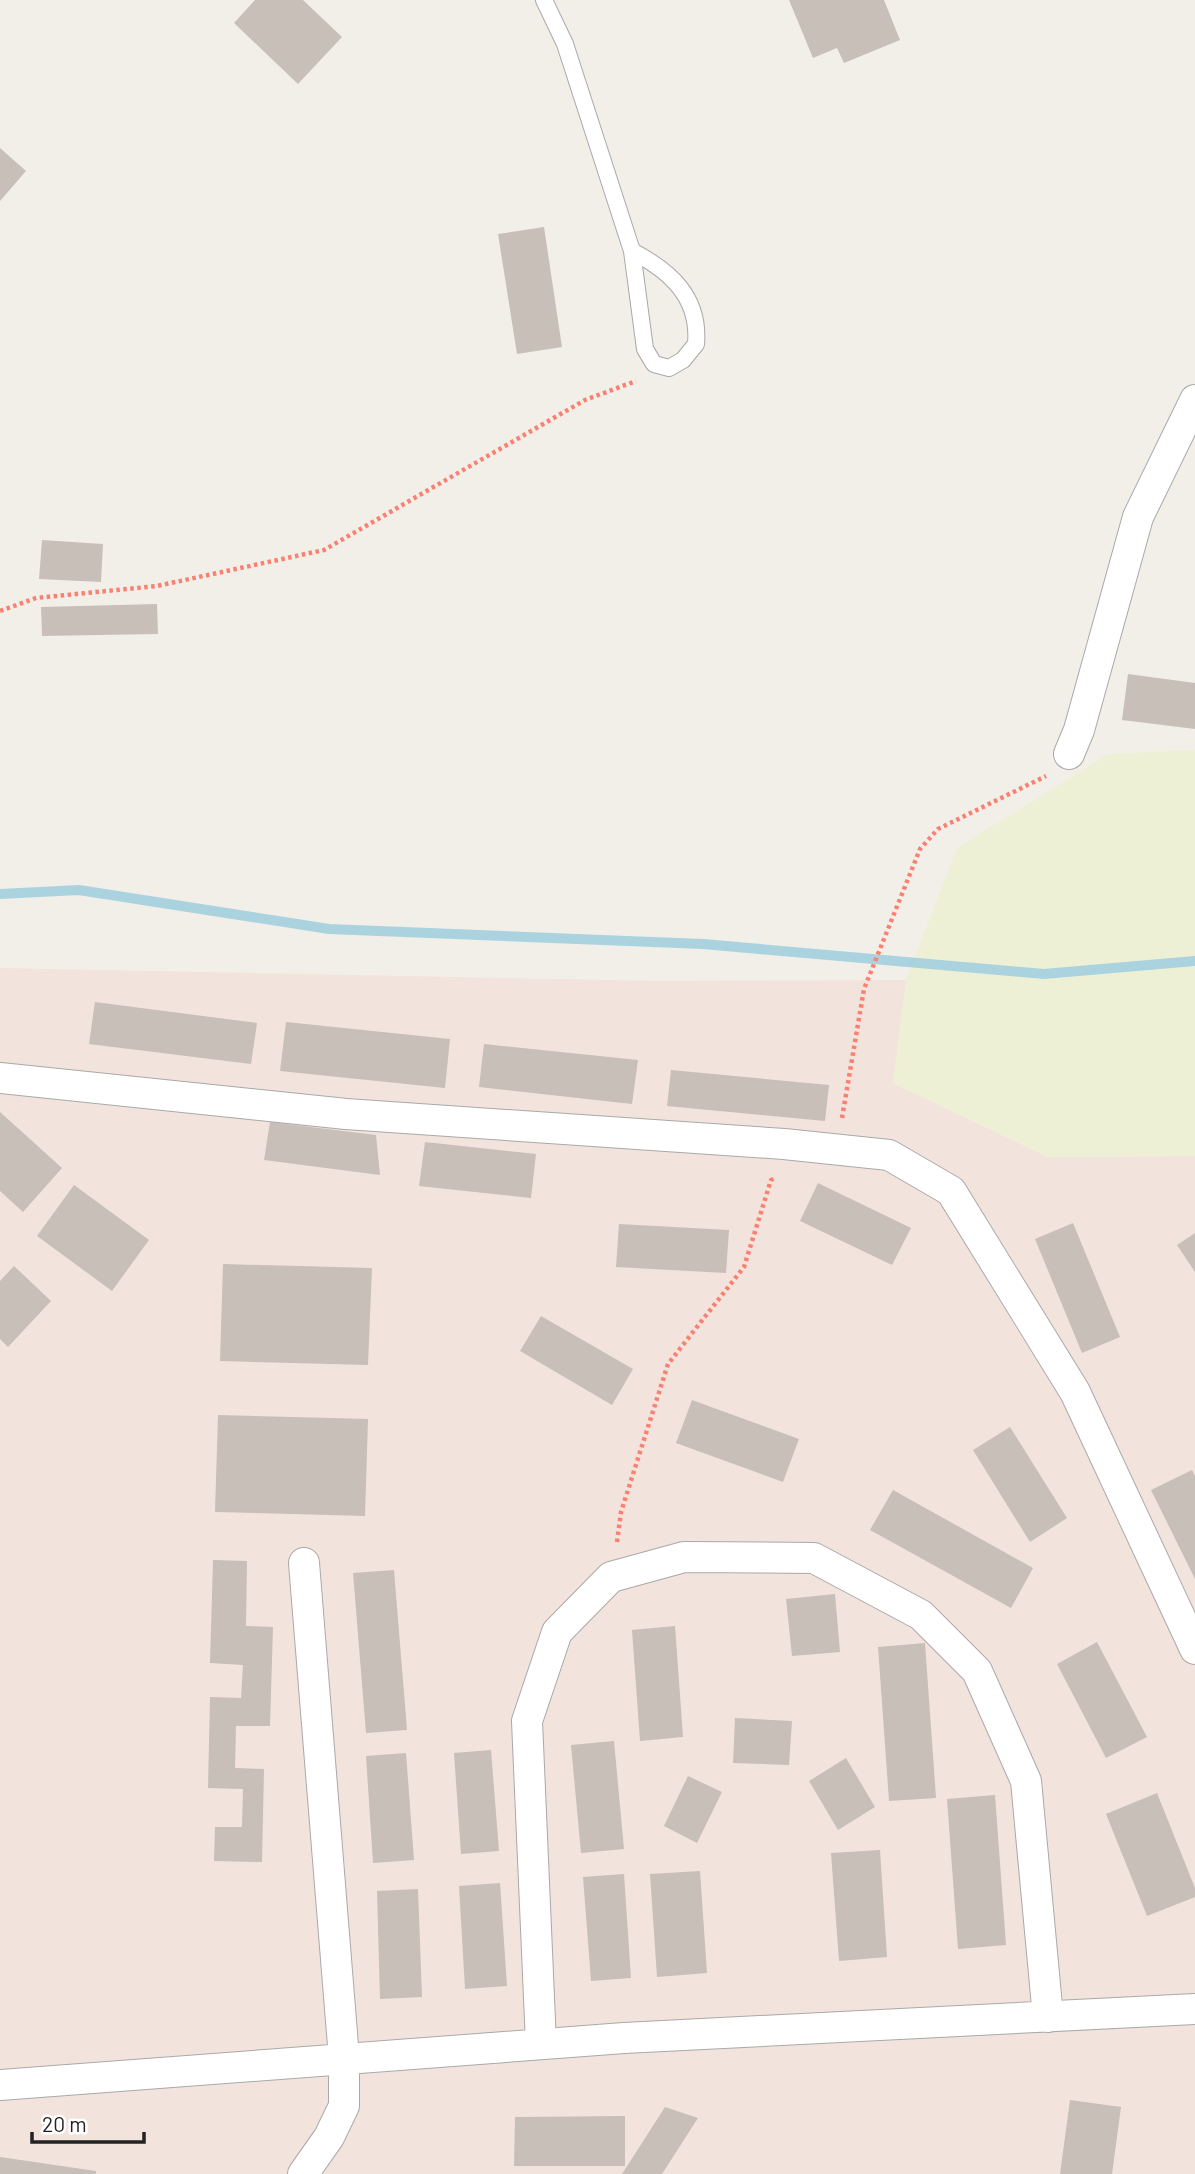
<svg xmlns="http://www.w3.org/2000/svg" width="1195" height="2174" font-family="Barlow,sans-serif">
	<style>
		.military { fill: #f3e3dd }
		.farmland { fill: #eef0d5 }
		.lines { fill: none; stroke-linecap: round; stroke-linejoin: round }
		.stream { stroke: #aad3df; stroke-width: 10 }
		.building { fill: #c7bfb8 }
		.service-casing { stroke: #a9a9a9; stroke-width: 18 }
		.minor-casing { stroke: #a9a9a9; stroke-width: 32 }
		.path { stroke: #fa8072; stroke-width: 4.5; stroke-dasharray: 3.5 3.5; stroke-linecap: butt }
		.service { stroke: #fff; stroke-width: 16 }
		.minor { stroke: #fff; stroke-width: 30 }
	</style>
	<rect width="100%" height="100%" fill="#f2efe9"/>
	<!-- military -->
	<path class="military" d="M 0,968 L 660,981 L 906,980 L 893,1083 L 1048,1157 L 1195,1156 L 1195,2174 L 0,2174 Z"/>
	<!-- farmland -->
	<path class="farmland" d="M 1195,750 L 1195,1156 L 1048,1157 L 893,1083 L 906,980 L 957,848 L 1108,754 Z"/>
	<g class="lines">
		<!-- stream -->
		<path class="stream" d="M 0,894 L 79,890 L 329,929 L 703,944 L 1044,974 L 1195,961"/>
	</g>
	<!-- building -->
	<path class="building" d="M 255,0 L 303,0 L 342,37 L 298,84 L 234,23 Z
		M 789,0 L 884,0 L 900,40 L 844,63 L 837,48 L 813,58 Z
		M 0,148 L 26,171 L 0,201 Z
		M 544,227 L 562,347 L 517,354 L 498,234 Z
		M 42,540 L 103,544 L 101,582 L 39,579 Z
		M 157,604 L 158,634 L 42,636 L 41,607 Z
		M 1128,674 L 1195,683 L 1195,729 L 1122,720 Z
		M 95,1002 L 257,1023 L 251,1064 L 89,1044 Z
		M 286,1022 L 450,1039 L 445,1088 L 280,1071 Z
		M 484,1044 L 638,1060 L 632,1104 L 479,1087 Z
		M 671,1070 L 829,1085 L 825,1121 L 667,1106 Z
		M 0,1112 L 62,1168 L 23,1212 L 0,1191 Z
		M 270,1122 L 376,1135 L 380,1175 L 264,1160 Z
		M 425,1142 L 536,1154 L 531,1198 L 419,1186 Z
		M 818,1183 L 911,1228 L 892,1265 L 800,1221 Z
		M 74,1185 L 149,1240 L 112,1291 L 37,1236 Z
		M 1073,1223 L 1120,1337 L 1082,1353 L 1035,1239 Z
		M 619,1224 L 729,1230 L 726,1273 L 616,1267 Z
		M 1195,1233 L 1195,1272 L 1177,1245 Z
		M 223,1264 L 372,1268 L 368,1365 L 220,1361 Z
		M 14,1266 L 51,1301 L 8,1347 L 0,1339 L 0,1281 Z
		M 541,1316 L 633,1369 L 612,1405 L 520,1351 Z
		M 692,1400 L 799,1439 L 783,1482 L 676,1443 Z
		M 218,1415 L 368,1419 L 365,1516 L 215,1512 Z
		M 1010,1427 L 1067,1518 L 1030,1542 L 973,1450 Z
		M 1192,1470 L 1195,1476 L 1195,1579 L 1151,1490 Z
		M 893,1490 L 1033,1568 L 1011,1608 L 870,1530 Z
		M 213,1560 L 247,1561 L 246,1626 L 273,1627 L 270,1726 L 236,1726 L 235,1768 L 264,1769 L 262,1862 L 214,1861 L 215,1827 L 242,1827 L 243,1789 L 208,1788 L 210,1697 L 241,1698 L 243,1665 L 210,1663 Z
		M 394,1570 L 407,1730 L 366,1733 L 353,1573 Z
		M 835,1594 L 840,1652 L 792,1656 L 786,1599 Z
		M 675,1626 L 683,1737 L 640,1741 L 632,1630 Z
		M 1097,1642 L 1147,1737 L 1106,1758 L 1057,1664 Z
		M 925,1643 L 936,1798 L 889,1801 L 878,1647 Z
		M 735,1718 L 792,1721 L 789,1765 L 733,1763 Z
		M 614,1741 L 624,1849 L 581,1853 L 571,1745 Z
		M 491,1750 L 499,1851 L 461,1854 L 454,1753 Z
		M 406,1753 L 414,1860 L 373,1863 L 366,1756 Z
		M 846,1758 L 875,1807 L 838,1830 L 809,1781 Z
		M 688,1776 L 722,1792 L 697,1843 L 664,1826 Z
		M 1157,1793 L 1195,1888 L 1195,1897 L 1147,1916 L 1106,1814 Z
		M 995,1795 L 1006,1945 L 958,1949 L 947,1799 Z
		M 880,1850 L 887,1957 L 839,1961 L 831,1853 Z
		M 700,1871 L 707,1973 L 657,1977 L 650,1874 Z
		M 624,1874 L 631,1978 L 591,1981 L 583,1877 Z
		M 500,1883 L 507,1986 L 465,1989 L 459,1886 Z
		M 418,1889 L 422,1997 L 380,1999 L 377,1891 Z
		M 1070,2100 L 1121,2107 L 1112,2174 L 1060,2174 Z
		M 665,2107 L 698,2118 L 662,2174 L 622,2174 Z
		M 625,2116 L 625,2166 L 514,2166 L 515,2117 Z
		M 0,2157 L 96,2171 L 96,2174 L 0,2174 Z"/>
	<g class="lines">
		<!-- service casing -->
		<g class="service-casing">
			<path id="service" d="M 544,0 L 565,44 L 632,251 L 645,349 L 654,364 L 669,368 L 683,360 L 696,344 C 700,297 670,271 632,251"/>
		</g>
		<!-- minor casing -->
		<g class="minor-casing">
			<path id="minor" d="M 1069,754 L 1079,730 L 1138,517 L 1195,400
				M 0,1078 L 346,1114 L 784,1144 L 889,1155 L 951,1191 L 1075,1392 L 1195,1649
				M 541,2044 L 527,1721 L 557,1632 L 611,1577 L 684,1557 L 814,1558 L 921,1615 L 977,1671 L 1026,1781 L 1048,2017
				M 0,2085 L 624,2038 L 1195,2009
				M 303,2174 L 329,2137 L 344,2106 L 344,2058 L 304,1563"/>
		</g>
		<!-- path -->
		<path class="path" d="M 0,611 L 36,598 L 157,586 L 324,550 L 585,400 L 636,381
			M 842,1118 L 864,989 L 920,849 L 938,829 L 1046,776
			M 617,1542 L 621,1512 L 668,1364 L 744,1267 L 771,1180 L 776,1178"/>
		<!-- service -->
		<use href="#service" class="service"/>
		<!-- minor -->
		<use href="#minor" class="minor"/>
	</g>
	<!-- scale -->
	<path d="M32 2132v10h112v-10" fill="none" stroke="#222222" stroke-width="3.5"/>
	<text x="42" y="2132" font-size="21" fill="#222222" stroke="#ffffff" stroke-width="5" paint-order="stroke">20 m</text>
</svg>
